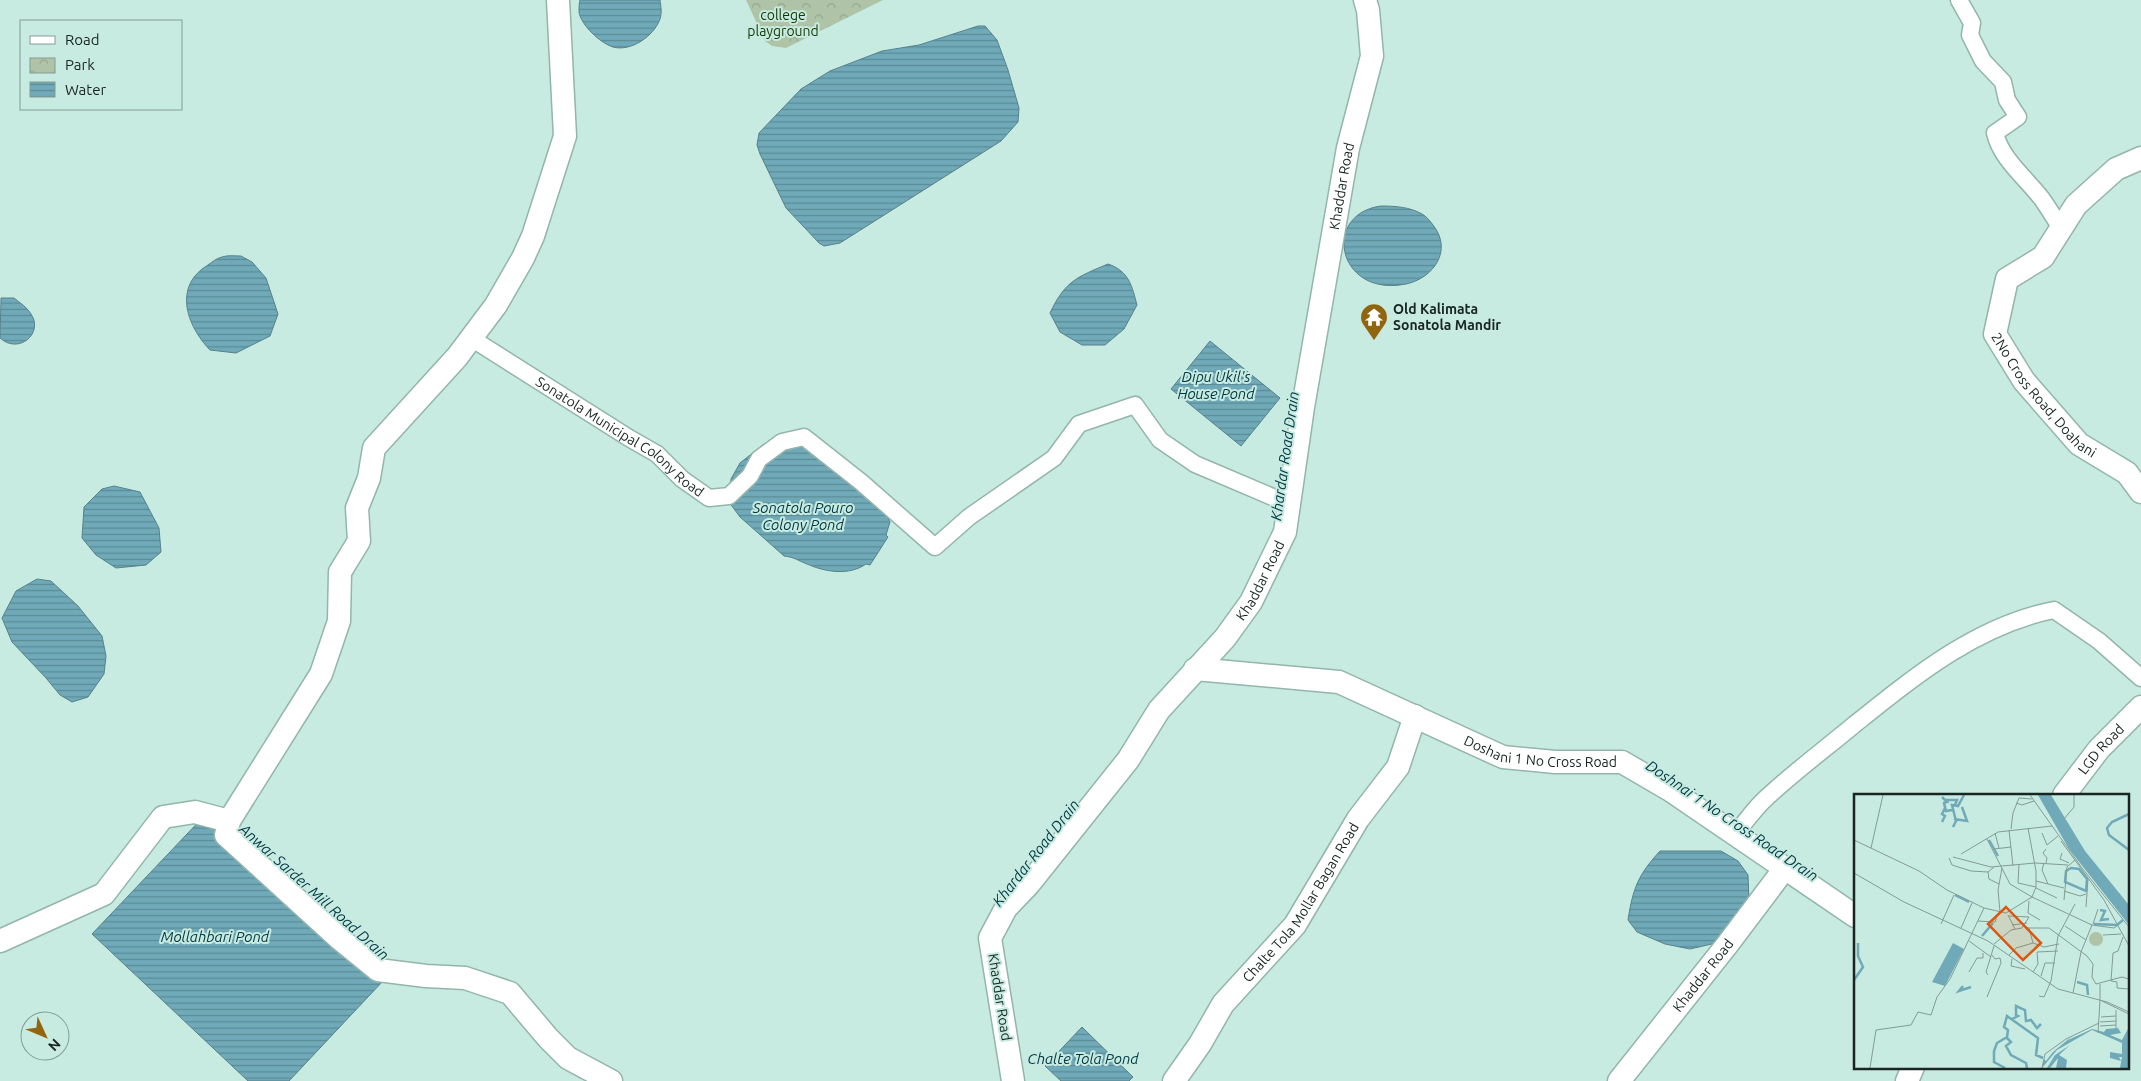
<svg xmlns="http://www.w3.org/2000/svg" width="2141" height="1081" font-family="Ubuntu,sans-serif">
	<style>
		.park { fill: url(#park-crowns) }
		.water { fill: url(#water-rules); stroke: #56828b }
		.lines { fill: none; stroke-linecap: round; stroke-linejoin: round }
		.street-casing { stroke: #93b5ab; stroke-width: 19 }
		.secondary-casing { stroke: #93b5ab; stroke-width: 25 }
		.street { stroke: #fff; stroke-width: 16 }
		.secondary { stroke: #fff; stroke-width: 22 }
		.labels { text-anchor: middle; stroke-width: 4; stroke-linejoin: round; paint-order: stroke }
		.park-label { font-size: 14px; fill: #123700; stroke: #c8ebe1 }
		.street-label { font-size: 14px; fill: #182521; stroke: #c8ebe1 }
		.poi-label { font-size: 14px; font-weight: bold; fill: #182521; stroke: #c8ebe1; text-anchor: start }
		.water-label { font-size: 15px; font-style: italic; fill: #003844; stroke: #c8ebe1 }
		.inset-river { fill: none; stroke: #70aab9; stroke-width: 2.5 }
		.inset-road { fill: none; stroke: #829c94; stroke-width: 1 }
		.view { fill: #de560d; fill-opacity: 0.15; stroke: #de560d; stroke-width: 2.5 }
		.inset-edge { fill: none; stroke: #182521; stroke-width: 2.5 }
	</style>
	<defs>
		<pattern id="park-crowns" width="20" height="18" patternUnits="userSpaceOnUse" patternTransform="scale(1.25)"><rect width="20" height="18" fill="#afc3a7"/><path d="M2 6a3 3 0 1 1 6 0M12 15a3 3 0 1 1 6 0" fill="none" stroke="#96a78f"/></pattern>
		<pattern id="water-rules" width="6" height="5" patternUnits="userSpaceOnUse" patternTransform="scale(1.25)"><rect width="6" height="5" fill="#70aab9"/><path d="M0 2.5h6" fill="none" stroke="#5b8a96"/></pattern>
	</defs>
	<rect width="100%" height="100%" fill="#c8ebe1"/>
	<!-- park -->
	<path class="park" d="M 746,0 L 883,0 L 786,48 L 772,46 L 765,41 Z"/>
	<!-- water -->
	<path class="water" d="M 580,0 L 660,0 C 661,7 662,13 660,19 C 654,36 631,52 613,47 C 600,43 581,25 579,12 C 579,8 579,4 580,0 Z
		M 978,26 L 985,26 L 997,40 L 1008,70 L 1019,108 L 1018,122 L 1001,141 L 840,243 L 824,246 L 819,243 L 786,208 L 760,154 L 757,145 L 759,133 L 801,89 L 830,71 L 882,51 L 919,45 Z
		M 1381,206 C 1395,206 1410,207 1422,214 C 1426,216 1430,221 1433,225 C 1453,250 1434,278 1406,284 C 1337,298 1321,214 1381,206 Z
		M 241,256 L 252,262 L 266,278 L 278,314 L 270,336 L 236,353 L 210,350 C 186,325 173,286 208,265 C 212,262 217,258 222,257 C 227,255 235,256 241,256 Z
		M 1108,264 C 1129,271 1132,286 1137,305 L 1124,329 L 1105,345 L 1082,345 L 1060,332 L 1050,313 C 1065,281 1077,277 1108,264 Z
		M 1,298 L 14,298 C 20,303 27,307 31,314 C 44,333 19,355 0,338 Z
		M 1210,341 L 1280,398 L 1241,446 L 1171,389 Z
		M 795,441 L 815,450 L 877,498 L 890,522 L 886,535 L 888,537 L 870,565 L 866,564 C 849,576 825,572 807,564 C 799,561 794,557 784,556 L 740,517 L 729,502 L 731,479 L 740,463 L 764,444 Z
		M 114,486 L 140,492 L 159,528 L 161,552 L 146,565 L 116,568 L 96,555 L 82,538 L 84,507 L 102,489 Z
		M 37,579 L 51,581 L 78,606 L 102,636 L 106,656 L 104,674 L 88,697 L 72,702 L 60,695 L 46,678 L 12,642 L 2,618 L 16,591 Z
		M 206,814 L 383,981 L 289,1081 L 248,1081 L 92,934 Z
		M 1660,851 L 1721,851 L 1738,861 L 1748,875 L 1749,901 L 1716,943 L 1690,949 L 1665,944 L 1637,932 L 1628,920 C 1633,888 1638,875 1660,851 Z
		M 1082,1027 L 1133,1077 L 1129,1081 L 1061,1081 L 1045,1066 Z"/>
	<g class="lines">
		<!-- street casing -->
		<g class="street-casing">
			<g id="street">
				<path d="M 1959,0 L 1972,23 L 1970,35 L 1983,61 L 2003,82 L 2007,100 L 2018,117 L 1995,133 C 2001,159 2026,178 2042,199 C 2049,209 2055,219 2061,228"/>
				<path id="s1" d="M 471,338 L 629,438 L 657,454 L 682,479 L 709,498 L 729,496 L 750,476 L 759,459 L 782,442 L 804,437 L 861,482 L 935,547 L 969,517 L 1054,458 L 1079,424 L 1135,405 L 1160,440 L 1195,464 L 1289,504"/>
				<path d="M 1735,834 C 1744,824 1752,812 1762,802 C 1791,774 1824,750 1855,724 C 1915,676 1977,625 2054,610 L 2099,641 L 2141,678"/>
			</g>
		</g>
		<!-- secondary casing -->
		<g class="secondary-casing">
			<g id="secondary">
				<path d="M 558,0 L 565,136 L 533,236 L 523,258 L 496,305 L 457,357 L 374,448 L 369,478 L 357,508 L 359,541 L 340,572 L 339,621 L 321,674 L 229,821 L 226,835 L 340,939 L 378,970 L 426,976 L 465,978 L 510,993 L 548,1038 L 568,1058 L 611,1081"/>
				<path id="s2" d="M 2141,158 L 2116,169 L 2076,205 L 2043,257 L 2007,279 L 1995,334 L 2024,381 L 2079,444 L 2127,473 L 2141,492"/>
				<path id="s3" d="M 1195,669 L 1339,682 L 1503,757 L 1555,762 L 1622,762 L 1670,790 L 1855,916"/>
				<path id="s4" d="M 2064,795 L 2099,749 L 2141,707"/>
				<path d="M 0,941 L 104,894 L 163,817 L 195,812 L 229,821"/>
				<path id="s5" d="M 1013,1081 L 990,938 L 1006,908 L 1029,884 L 1128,760 L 1159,710 L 1225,638 L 1251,602 L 1285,532 L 1303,407 L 1348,148 L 1372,56 L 1368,10 L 1365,0"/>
				<path id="s6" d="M 1174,1081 L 1200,1044 L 1223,1004 L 1295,925 L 1358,819 L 1398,767 L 1415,716"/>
				<path id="s7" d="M 1619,1081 L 1727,945 L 1785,868"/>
				<path d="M 1907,1081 L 1913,1067"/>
			</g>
		</g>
		<!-- street -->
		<use href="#street" class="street"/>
		<!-- secondary -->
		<use href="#secondary" class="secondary"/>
	</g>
	<!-- icons -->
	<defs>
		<g id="temple-pin" transform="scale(1.4375)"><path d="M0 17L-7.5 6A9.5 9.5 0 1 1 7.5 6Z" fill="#91650e" stroke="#c8ebe1"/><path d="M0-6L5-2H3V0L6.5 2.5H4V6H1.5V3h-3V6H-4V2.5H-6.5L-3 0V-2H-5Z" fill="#fff"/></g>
	</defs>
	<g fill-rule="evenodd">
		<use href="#temple-pin" x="1374" y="317"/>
	</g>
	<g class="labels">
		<!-- park labels -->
		<g class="park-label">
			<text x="783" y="20">college<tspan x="783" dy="16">playground</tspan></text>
		</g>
		<!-- street labels -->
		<g class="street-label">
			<text dy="5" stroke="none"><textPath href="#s5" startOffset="1000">Khaddar Road</textPath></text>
			<text dy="5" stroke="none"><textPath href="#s2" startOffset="320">2No Cross Road, Doahani</textPath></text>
			<text dy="5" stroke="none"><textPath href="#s1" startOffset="179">Sonatola Municipal Colony Road</textPath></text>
			<text dy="5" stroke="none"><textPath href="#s5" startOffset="595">Khaddar Road</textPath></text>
			<text dy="5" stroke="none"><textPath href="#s3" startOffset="361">Doshani 1 No Cross Road</textPath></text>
			<text dy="5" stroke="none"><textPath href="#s4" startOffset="59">LGD Road</textPath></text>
			<text dy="5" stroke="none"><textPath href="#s6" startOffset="220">Chalte Tola Mollar Bagan Road</textPath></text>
			<text dy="5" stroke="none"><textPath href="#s7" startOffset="135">Khaddar Road</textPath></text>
			<text transform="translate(1000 997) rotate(81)" y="5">Khaddar Road</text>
		</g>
		<!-- poi labels -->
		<g class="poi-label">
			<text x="1393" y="314">Old Kalimata<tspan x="1393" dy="16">Sonatola Mandir</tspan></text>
		</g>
		<!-- water labels -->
		<g class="water-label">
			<text x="1216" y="382">Dipu Ukil's<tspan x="1216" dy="17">House Pond</tspan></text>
			<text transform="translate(1285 456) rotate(-82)" y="5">Khardar Road Drain</text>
			<text x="803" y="513">Sonatola Pouro<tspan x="803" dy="17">Colony Pond</tspan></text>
			<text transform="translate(1732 821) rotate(34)" y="5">Doshnai 1 No Cross Road Drain</text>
			<text transform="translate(1036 853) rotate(-52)" y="5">Khardar Road Drain</text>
			<text transform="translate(314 892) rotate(42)" y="5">Anwar Sarder Mill Road Drain</text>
			<text x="215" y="942">Mollahbari Pond</text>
			<text x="1083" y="1064">Chalte Tola Pond</text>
		</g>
	</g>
	<!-- overview -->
	<g transform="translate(1854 794)">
		<rect width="275" height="275" fill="#c8ebe1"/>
		<path d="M235 145a7 7 0 1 1 14 0a7 7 0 1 1-14 0Z" fill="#afc3a7"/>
		<path d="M 184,1 L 197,1 L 231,57 L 275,111 L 275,131 L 215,55 ZM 99,149 L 110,155 L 91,192 L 78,188 ZM 275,233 L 275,274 L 266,274 L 268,263 L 265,263 L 267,267 L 256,264 L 256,258 L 268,260 L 268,249 L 238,236 L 203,256 L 188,274 L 190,265 L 192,267 L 199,258 L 217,243 L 214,246 L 238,235 L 250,238 L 252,235 L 264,234 L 267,239 L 256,241 L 268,246 ZM 216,251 L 205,261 L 213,266 L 212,274 L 202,274 L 204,264 L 196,274 L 193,274 L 201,261 Z" fill="#70aab9"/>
		<path class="inset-river" d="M 88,3 L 93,8 L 90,9 L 92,17 L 98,16M 92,6 L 103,6 L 101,11M 275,20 L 258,28 L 253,34 L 255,41 L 275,56M 100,25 L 113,27 L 108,13M 88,28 L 91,22 L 88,20 L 91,14M 99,33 L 102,27 L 98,11 L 104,12 L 110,1M 135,46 L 144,62M 217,74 L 225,75 L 233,85 L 232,97 L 211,88 L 212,77 ZM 101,101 L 115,108M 246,116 L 251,117 L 247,126 L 255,125M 240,130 L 263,131 L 269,126M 128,142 L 139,129M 0,186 L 9,173 L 4,162 L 4,149M 223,188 L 233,191 L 234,201M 109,192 L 105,197 L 117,193M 158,225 L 164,222 L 162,221 L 162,212 L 171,216 L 172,227 L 177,226 L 183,234 L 187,230M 152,243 L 157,248 L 152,252 L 157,261 L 172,269 L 173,274M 151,274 L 140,268 L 140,257 L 143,249 L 153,243 L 154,236 L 150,233 L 153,222 L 184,244 L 182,261 L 189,264"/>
		<path class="inset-road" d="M 176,1 L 228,74 L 275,133M 162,9 L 168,11 L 180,7M 159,19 L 165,4 L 178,5M 210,25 L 220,13 L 220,1M 157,35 L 159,19M 155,36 L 159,72M 141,39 L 145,54M 188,39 L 193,51 L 204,42M 133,45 L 156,90 L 178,103 L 182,93 L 182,77 L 174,34M 0,46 L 65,77 L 93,96 L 130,114 L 96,185 L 83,203 L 77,221 L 64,218 L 57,231 L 22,236 L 16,274M 207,47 L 250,106 L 275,152M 17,54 L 29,1M 140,55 L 157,53M 192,55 L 189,59 L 193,64 L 192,69M 208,59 L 206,65 L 215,69M 107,60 L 144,38 L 198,32M 99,63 L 137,73 L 181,69 L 214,71M 95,64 L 98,71 L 117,77 L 134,78 L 140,73M 190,69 L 188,76 L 194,90M 165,70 L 164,89 L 182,93M 134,78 L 135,85 L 145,90M 0,79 L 50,108 L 134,147 L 204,195 L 253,208 L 275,218M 182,87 L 210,94M 182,94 L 203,104M 210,97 L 226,102 L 232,100M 210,106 L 213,73 L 221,66M 175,107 L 174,119 L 186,126M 232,113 L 234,85M 130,114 L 152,119 L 178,103 L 238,131 L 260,134 L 263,132M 146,118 L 144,96 L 148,74M 154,121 L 161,135M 155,122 L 175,123M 124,127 L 141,128 L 144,119M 87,130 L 100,101M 239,130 L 244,115M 158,131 L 173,129M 211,132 L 232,146M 107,134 L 118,109M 175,134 L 195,134 L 233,162 L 239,170 L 238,183 L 242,190 L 268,183 L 275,185M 249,141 L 267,140M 269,143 L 264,157 L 259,159 L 257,187 L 263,188 L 263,194 L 275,195M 115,147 L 137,163M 179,149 L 190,153 L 205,150M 140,150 L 157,136 L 168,134 L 175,123M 155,161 L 162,154 L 179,149 L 175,134 L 170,132M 158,165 L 157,172 L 171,175M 115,178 L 123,164 L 129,164 L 129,159M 179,178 L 184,170 L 183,158 L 204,157M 134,181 L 132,178 L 140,152M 187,182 L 191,169 L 201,169M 246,190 L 246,206M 219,199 L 227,158 L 238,131M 185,202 L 190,203 L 197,187 L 204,142 L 221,110M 133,203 L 147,169 L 146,164 L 141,165 L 138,161M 248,207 L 275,220M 262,216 L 262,234M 247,223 L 262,222M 246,228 L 262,227M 246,232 L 262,231M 244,239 L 246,206M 188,274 L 191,260 L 212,245 L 245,229"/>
		<path class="view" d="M 152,113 L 187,149 L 169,166 L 134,130 Z"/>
		<rect width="275" height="275" class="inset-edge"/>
	</g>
	<!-- legend -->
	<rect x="20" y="20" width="162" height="90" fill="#c8ebe1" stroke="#829c94"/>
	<rect x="30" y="36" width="25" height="8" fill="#ffffff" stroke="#829c94"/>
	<text x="65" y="45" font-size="15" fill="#182521">Road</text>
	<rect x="30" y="58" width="25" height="15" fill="url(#park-crowns)" stroke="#829c94"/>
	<text x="65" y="70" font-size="15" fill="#182521">Park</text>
	<rect x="30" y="82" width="25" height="15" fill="url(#water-rules)" stroke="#829c94"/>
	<text x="65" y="95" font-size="15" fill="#182521">Water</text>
	<!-- north arrow -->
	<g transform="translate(45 1036) rotate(134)"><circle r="24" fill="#c8ebe1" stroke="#829c94"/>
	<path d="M0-4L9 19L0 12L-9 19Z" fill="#91650e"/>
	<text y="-8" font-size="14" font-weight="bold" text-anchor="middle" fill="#182521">N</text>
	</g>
</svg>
